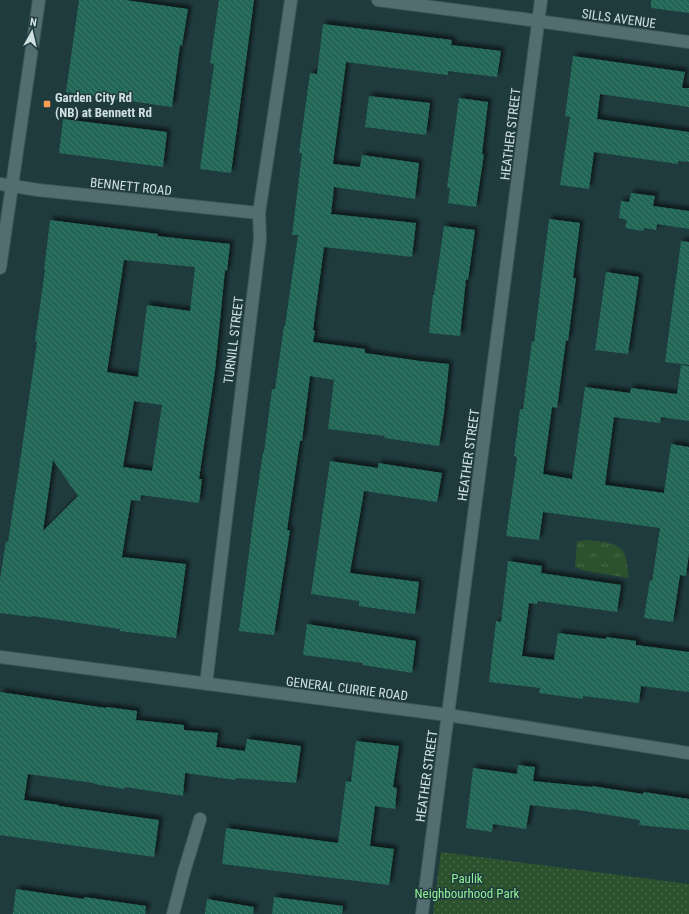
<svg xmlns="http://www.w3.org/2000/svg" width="689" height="914" font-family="'Roboto Condensed',sans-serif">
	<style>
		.grass { fill: url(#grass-tufts) }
		.park { fill: url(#park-dots) }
		.building { fill: url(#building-back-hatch); fill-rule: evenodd; filter: url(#shadow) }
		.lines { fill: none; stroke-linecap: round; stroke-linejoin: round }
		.minor-casing { stroke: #3f575a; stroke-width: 14 }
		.tertiary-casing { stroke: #3f575a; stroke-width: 14 }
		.minor { stroke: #526e71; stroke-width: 12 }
		.tertiary { stroke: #526e71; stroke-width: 12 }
		.poi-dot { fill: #fc9d53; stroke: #203b3e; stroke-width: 1.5 }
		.labels { text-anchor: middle; stroke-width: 3; stroke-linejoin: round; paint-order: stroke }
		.street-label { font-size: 13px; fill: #d0e0e1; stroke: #203b3e }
		.poi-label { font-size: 13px; font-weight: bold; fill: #d0e0e1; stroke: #203b3e; text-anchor: start }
		.park-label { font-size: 13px; fill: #91f095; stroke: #203b3e }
	</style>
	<defs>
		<pattern id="grass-tufts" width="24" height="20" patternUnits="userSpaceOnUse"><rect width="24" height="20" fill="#2b522d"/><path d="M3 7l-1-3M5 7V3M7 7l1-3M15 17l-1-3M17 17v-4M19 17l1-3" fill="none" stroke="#496b4b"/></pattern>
		<pattern id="park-dots" width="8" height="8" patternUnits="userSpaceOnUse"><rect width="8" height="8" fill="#2b522d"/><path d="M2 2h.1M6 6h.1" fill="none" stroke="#496b4b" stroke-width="1.8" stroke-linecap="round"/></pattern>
		<pattern id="building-back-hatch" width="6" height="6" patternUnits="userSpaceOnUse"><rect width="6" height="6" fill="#216656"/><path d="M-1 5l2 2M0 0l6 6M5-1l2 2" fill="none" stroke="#407c6e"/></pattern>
		<filter id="shadow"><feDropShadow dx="3.5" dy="-3.5" stdDeviation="2" flood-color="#0009"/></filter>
	</defs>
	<rect width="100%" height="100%" fill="#203b3e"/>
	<!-- grass -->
	<path class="grass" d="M 588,540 C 601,542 622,541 626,558 C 627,564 628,571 629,578 L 586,571 L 575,567 L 577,541 Z"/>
	<!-- park -->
	<path class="park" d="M 441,852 L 689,884 L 689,914 L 433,914 Z"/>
	<!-- building -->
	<path class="building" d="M 79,0 L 125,0 L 188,9 L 182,46 L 180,45 L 172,107 L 66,92 Z
		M 219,0 L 254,0 L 231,173 L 200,169 L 214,64 L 210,63 Z
		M 651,0 L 689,0 L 689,13 L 651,8 Z
		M 323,24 L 452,40 L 451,45 L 501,51 L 497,77 L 448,71 L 448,75 L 346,62 L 333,164 L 360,167 L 362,155 L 419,163 L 415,199 L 334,187 L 331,214 L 416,223 L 412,257 L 324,247 L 313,330 L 315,331 L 313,342 L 365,349 L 365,353 L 420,361 L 449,364 L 444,413 L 439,446 L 384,438 L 385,436 L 328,429 L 334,380 L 310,376 L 302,441 L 300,441 L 287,530 L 290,530 L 274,635 L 239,631 L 254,513 L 263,452 L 264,452 L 272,389 L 275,389 L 284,326 L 285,326 L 298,235 L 292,235 L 302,153 L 299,153 L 310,73 L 317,74 Z
		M 573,56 L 685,72 L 682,88 L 689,88 L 689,107 L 600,94 L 597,119 L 689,132 L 689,162 L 678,161 L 678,164 L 594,152 L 589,189 L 560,185 L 570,117 L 565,116 Z
		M 369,96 L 430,103 L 426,135 L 365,127 Z
		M 459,98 L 488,102 L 482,154 L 484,154 L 476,207 L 448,203 L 450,188 L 447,188 Z
		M 63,119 L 167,132 L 163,167 L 59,153 Z
		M 631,193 L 655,196 L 653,206 L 689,211 L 689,229 L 657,224 L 656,230 L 644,228 L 643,231 L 625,228 L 627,220 L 619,218 L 621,201 L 629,202 Z
		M 549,219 L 580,223 L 573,278 L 576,278 L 568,341 L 566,340 L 557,408 L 552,407 L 543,474 L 572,479 L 585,387 L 630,393 L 631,388 L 677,394 L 681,365 L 689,366 L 689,421 L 661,417 L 660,423 L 614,417 L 605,485 L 664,493 L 671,444 L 689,447 L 689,553 L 686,576 L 680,575 L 673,622 L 644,618 L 650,580 L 652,581 L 660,528 L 543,512 L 539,540 L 506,536 L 517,457 L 514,456 L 520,409 L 523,409 L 532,341 L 534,342 Z
		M 50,220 L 158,234 L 157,236 L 230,244 L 227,271 L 225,270 L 215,371 L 199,479 L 202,479 L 199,503 L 141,495 L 140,501 L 131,500 L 122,557 L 186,564 L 176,638 L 120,631 L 120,629 L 32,616 L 31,617 L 0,613 L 0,579 L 6,541 L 8,542 L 21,455 L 37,342 L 35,341 L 45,270 L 44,270 ZM 124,260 L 195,267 L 190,311 L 147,305 L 138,377 L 107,372 ZM 134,401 L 162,405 L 152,471 L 123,467 ZM 53,460 L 78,496 L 43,531 Z
		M 444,226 L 475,230 L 468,280 L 466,279 L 460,336 L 429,333 L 433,295 L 434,295 Z
		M 681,241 L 689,242 L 689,365 L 665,362 Z
		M 606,272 L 639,277 L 628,354 L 595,350 Z
		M 330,461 L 378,468 L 378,463 L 442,473 L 437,502 L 364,491 L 350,573 L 419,582 L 415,614 L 359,606 L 359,601 L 311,594 Z
		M 508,561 L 542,566 L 541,573 L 621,585 L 617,612 L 538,601 L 537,604 L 529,603 L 522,656 L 554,660 L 558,633 L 606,639 L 606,637 L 636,641 L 636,645 L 689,652 L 689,692 L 641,686 L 639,703 L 583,696 L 583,699 L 539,693 L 540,688 L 489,682 L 496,621 L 501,622 Z
		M 307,624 L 416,641 L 412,673 L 363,665 L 363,663 L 303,655 Z
		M 0,692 L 106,708 L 107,707 L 137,711 L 136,720 L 184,725 L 184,730 L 218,733 L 216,747 L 245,751 L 247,739 L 301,746 L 296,783 L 236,778 L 236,780 L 185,773 L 183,796 L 125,787 L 125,789 L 94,784 L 94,783 L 28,774 L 24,800 L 59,805 L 59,806 L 159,820 L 154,857 L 0,835 Z
		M 356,741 L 399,746 L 393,787 L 397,788 L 395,809 L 375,806 L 370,846 L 394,849 L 389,885 L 222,864 L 226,828 L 338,843 L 346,781 L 351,782 Z
		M 518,765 L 535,767 L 533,781 L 592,787 L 592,786 L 643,794 L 644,792 L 689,799 L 689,830 L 639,825 L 640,820 L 572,809 L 572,810 L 530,805 L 526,829 L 493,824 L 492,832 L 466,828 L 473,768 L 517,774 Z
		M 16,889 L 84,899 L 84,897 L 146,906 L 145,914 L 13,914 Z
		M 274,897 L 343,906 L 342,914 L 272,914 Z
		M 207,899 L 254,907 L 253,914 L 205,914 Z"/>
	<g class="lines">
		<!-- minor casing -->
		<g class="minor-casing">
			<path id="minor" d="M 378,0 L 516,18 L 689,42
				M 0,184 L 38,190 L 259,213
				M 0,657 L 448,715 L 689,753
				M 206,684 L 260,239 L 259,213 L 282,62 L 291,0
				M 173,914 L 184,872 L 200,819
				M 422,914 L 541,0"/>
		</g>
		<!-- tertiary casing -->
		<g class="tertiary-casing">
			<path id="tertiary" d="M 0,268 L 39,0"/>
		</g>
		<!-- minor -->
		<use href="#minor" class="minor"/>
		<!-- tertiary -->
		<use href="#tertiary" class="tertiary"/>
	</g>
	<!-- markers -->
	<rect class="poi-dot" x="43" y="100" width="8" height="8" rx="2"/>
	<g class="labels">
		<!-- street labels -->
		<g class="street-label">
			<text transform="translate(619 18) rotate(8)" y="5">SILLS AVENUE</text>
			<text transform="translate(510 134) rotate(-83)" y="5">HEATHER STREET</text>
			<text transform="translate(131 186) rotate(6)" y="5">BENNETT ROAD</text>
			<text transform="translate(233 340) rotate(-83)" y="5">TURNILL STREET</text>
			<text transform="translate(468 455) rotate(-82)" y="5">HEATHER STREET</text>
			<text transform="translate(347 688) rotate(7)" y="5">GENERAL CURRIE ROAD</text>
			<text transform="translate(426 776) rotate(-82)" y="5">HEATHER STREET</text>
		</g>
		<!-- poi labels -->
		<g class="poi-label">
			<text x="55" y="102">Garden City Rd<tspan x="55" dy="15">(NB) at Bennett Rd</tspan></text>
		</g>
		<!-- park labels -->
		<g class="park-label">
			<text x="467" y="883">Paulik<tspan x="467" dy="15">Neighbourhood Park</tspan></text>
		</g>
	</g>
	<!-- north arrow -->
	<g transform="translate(32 32) rotate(8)" stroke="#203b3e" stroke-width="3" paint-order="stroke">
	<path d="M0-3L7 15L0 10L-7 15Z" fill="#d0e0e1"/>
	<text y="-6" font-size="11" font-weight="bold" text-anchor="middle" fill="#d0e0e1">N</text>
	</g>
</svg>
